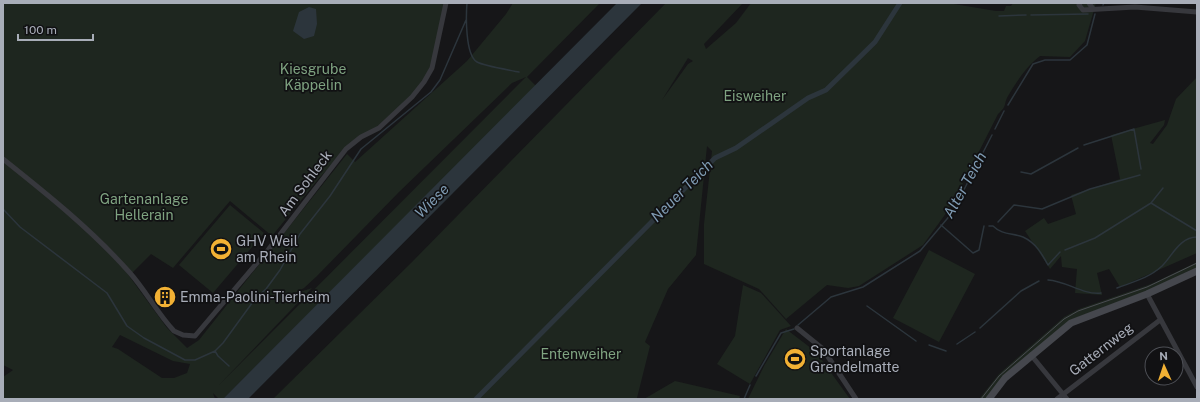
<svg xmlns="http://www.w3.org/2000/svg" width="1200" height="402" font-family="'Public Sans',sans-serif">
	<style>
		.green { fill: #1e261f; fill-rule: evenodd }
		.water { fill: #2c353c }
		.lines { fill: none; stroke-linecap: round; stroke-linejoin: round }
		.stream { stroke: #2c353c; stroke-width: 1.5 }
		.canal { stroke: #2c353c; stroke-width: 5 }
		.minor { stroke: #37383d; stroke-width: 5 }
		.secondary { stroke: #45474d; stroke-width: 7 }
		.tram { stroke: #4a4c52; stroke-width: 1 }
		.labels { text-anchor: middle; stroke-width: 3.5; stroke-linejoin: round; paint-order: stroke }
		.park-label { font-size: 14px; fill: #7fa381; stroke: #111113 }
		.street-label { font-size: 14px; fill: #a8adb8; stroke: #111113 }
		.poi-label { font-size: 14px; fill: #a8adb8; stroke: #111113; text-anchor: start }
		.water-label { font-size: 15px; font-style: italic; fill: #7f9bb3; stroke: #111113 }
	</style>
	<rect width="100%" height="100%" fill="#161618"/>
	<!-- green -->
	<path class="green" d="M 3,3 L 446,3 L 434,58 L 424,82 L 390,118 L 361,137 L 320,177 L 272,236 L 230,201 L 173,268 L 151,254 L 131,274 L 124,269 L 167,328 L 187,348 L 199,340 L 347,154 L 355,162 L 467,61 L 506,14 L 513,3 L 600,3 L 527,77 L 536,86 L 223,399 L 219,399 L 213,393 L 215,399 L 3,399 L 3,377 L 13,370 L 3,365 ZM 526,77 L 226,378 L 218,386 L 312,288 L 291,295 L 304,288 L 317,276 L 399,192 L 512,83 ZM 120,335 L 173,361 L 190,364 L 187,373 L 174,378 L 162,378 L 118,349 L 112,347 Z
		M 666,3 L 743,3 L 704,44 L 706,49 L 736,23 L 751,3 L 948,3 L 996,11 L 1004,11 L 1006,6 L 1011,6 L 1013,3 L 1096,3 L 1085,41 L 1070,57 L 1040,56 C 1026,67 1017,81 1008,96 C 1003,105 1008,105 998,114 L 952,205 L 923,245 L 859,286 L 848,288 L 827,285 L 786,319 L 759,289 L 704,264 L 704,224 L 712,151 L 707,146 L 696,255 L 668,289 L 645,342 L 650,346 L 637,398 L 642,399 L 273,399 L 412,262 ZM 688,58 L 693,61 L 688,64 L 662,100 Z
		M 1197,77 L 1197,253 L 1120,287 L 1109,269 L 1097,273 L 1102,295 L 1075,293 L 1077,269 L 1062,267 L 1061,256 L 1050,269 L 1025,231 L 1044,218 L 1048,224 L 1076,214 L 1071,195 L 1120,179 L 1111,135 L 1165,120 L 1164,125 L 1150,143 L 1153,144 L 1167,125 L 1176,99 Z
		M 230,205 L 264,233 L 213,293 L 179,265 Z
		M 929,250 L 975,274 L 939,342 L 893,318 Z
		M 1197,262 L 1197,267 L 1145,292 L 1070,320 L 1016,366 L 986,399 L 979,399 L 999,374 L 1064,317 L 1079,309 L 1151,284 Z
		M 743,285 L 761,293 L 791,326 L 780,330 L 750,384 L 717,364 L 735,336 Z
		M 786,329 L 816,352 L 850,399 L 748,399 L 764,366 Z
		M 675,381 L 740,396 L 739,399 L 644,399 Z"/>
	<!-- water -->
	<path class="water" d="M 617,3 L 642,3 L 248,399 L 223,399 Z
		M 309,7 L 316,9 L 317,24 L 314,36 L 304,39 L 293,31 L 299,12 Z"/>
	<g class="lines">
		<!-- stream -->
		<path class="stream" d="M 467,3 C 466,15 465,55 477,62 C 484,66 510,70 519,72
			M 1103,5 L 1104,3
			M 1031,15 L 1088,14
			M 999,16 L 1026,15
			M 1008,105 L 1033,64 L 1045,60 L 1070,60 L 1087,45 L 1095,14
			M 995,129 L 1004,111
			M 1084,145 L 1134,129 L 1141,169
			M 1021,172 L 1031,174 L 1078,148
			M 1151,203 L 1163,188
			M 3,209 L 20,227 L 107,293 L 127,326 L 144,338 L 185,360 L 195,360 L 215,351
			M 998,222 L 1014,205 L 1042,209 L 1090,189 L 1140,175
			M 941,225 L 973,253 L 979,250 L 984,226
			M 989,226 L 993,226 C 1002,235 1012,233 1023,237 C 1036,243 1042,254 1048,265 L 1060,252
			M 1065,250 L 1095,238 L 1151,203 L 1197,231
			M 1048,280 C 1067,281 1082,295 1101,293
			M 1117,288 C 1133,282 1149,278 1162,266 C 1172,256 1180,237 1197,237
			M 867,306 L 916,341
			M 798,325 L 831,297 L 863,287 L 920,251 L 952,213 L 992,135
			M 980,328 L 1021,291 L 1039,281
			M 957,344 L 975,332
			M 929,345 L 946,351
			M 229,366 L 218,356 L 215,351 L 223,343 L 255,299 L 266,289 L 280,270 L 300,234 L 330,196 L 361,149 L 431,92 L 440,80 L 466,20
			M 756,376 L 781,333 L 794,329
			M 744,399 L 750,385"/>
		<!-- canal -->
		<path class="canal" d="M 476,399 L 715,158 L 736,148 L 808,98 L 826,90 L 875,42 L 900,3"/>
		<!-- minor -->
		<path class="minor" d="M 1080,3 L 1079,5 L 1083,10 L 1135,7 L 1197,12
			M 1089,3 L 1093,9
			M 3,159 C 47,194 92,230 130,273 C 146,291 157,313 174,331 L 183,335 L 195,336 L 268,250 L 346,149 L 361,137 L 379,128 L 412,97 L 424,82 L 432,68 L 446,3
			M 1147,294 L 1197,387
			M 797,328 L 823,349 L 856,399
			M 1031,355 L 1067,399
			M 1057,399 L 1160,320"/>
		<!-- secondary -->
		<path class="secondary" d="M 989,399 L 1005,378 L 1071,323 L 1147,294 L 1197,271"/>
		<!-- tram -->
		<path class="tram" d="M 981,399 L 999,376 L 1064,319 L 1078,311 L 1147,287 L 1197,263"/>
	</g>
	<!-- icons -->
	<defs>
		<g id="stadium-disc" transform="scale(1.15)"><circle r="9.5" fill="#f2b134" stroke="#111113"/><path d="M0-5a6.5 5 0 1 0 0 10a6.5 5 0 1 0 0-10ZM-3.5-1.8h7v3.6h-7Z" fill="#111"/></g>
		<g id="building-disc" transform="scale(1.15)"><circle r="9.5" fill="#f2b134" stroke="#111113"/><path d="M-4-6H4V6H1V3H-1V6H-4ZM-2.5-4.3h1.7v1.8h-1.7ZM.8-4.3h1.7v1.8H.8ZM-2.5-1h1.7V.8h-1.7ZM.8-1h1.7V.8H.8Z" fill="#111"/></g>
	</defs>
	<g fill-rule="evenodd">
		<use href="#stadium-disc" x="221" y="249"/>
		<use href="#building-disc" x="165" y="297"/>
		<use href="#stadium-disc" x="795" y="359"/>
	</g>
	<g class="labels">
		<!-- park labels -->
		<g class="park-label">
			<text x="313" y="74">Kiesgrube<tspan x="313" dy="16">Käppelin</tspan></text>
			<text x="755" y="101">Eisweiher</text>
			<text x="144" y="204">Gartenanlage<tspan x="144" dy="16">Hellerain</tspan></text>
			<text x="581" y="359">Entenweiher</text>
		</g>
		<!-- street labels -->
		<g class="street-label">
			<text transform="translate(305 183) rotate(-53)" y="5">Am Sohleck</text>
			<text transform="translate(1101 349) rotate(-38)" y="5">Gatternweg</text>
		</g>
		<!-- poi labels -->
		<g class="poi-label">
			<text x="236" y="246">GHV Weil<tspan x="236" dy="16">am Rhein</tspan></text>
			<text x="180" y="302">Emma-Paolini-Tierheim</text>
			<text x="810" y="356">Sportanlage<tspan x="810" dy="16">Grendelmatte</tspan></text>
		</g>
		<!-- water labels -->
		<g class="water-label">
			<text transform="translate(965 185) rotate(-61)" y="5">Alter Teich</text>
			<text transform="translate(682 191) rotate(-45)" y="5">Neuer Teich</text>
			<text transform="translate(432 201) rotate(-45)" y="5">Wiese</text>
		</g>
	</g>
	<!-- border -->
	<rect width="1200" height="402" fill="none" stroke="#a8adb8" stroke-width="8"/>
	<!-- north arrow -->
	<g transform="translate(1164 366) rotate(357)"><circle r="19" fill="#111113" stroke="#4d4f55"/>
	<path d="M0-3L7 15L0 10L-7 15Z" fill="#f2b134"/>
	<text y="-6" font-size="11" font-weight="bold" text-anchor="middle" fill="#a8adb8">N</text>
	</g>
	<!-- scale -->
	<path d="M18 34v6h75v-6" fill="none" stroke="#a8adb8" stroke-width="2"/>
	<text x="24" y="34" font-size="12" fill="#a8adb8" stroke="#111113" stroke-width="3" paint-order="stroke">100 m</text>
</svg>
